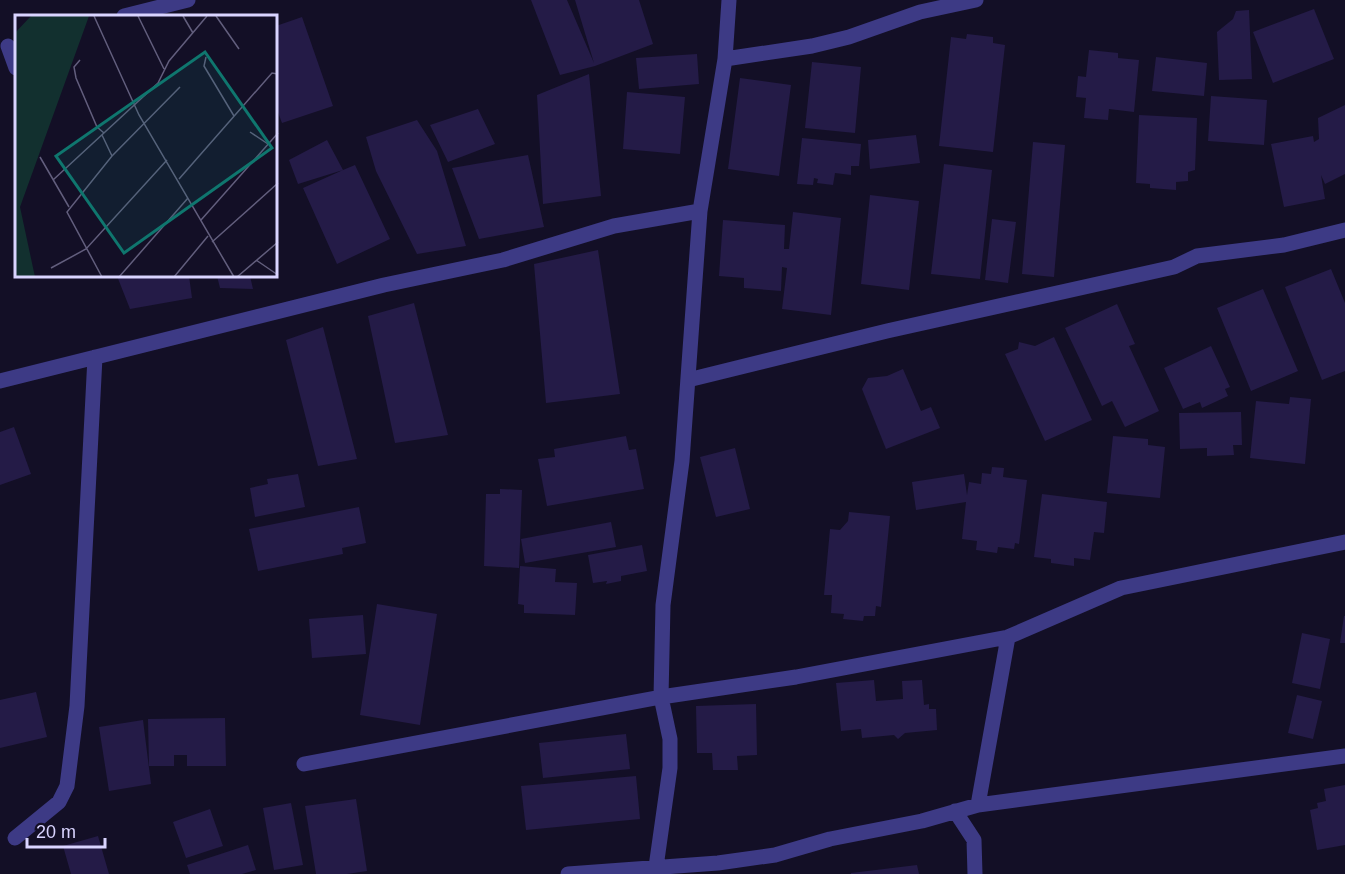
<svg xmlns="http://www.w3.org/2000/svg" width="1345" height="874" font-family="Arial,sans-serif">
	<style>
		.building { fill: #241b47 }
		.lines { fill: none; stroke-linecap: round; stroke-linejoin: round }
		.street { stroke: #3d3a85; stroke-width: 15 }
		.inset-road { fill: none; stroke: #625e7d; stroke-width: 1.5 }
		.view { fill: #0f766e; fill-opacity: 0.15; stroke: #0f766e; stroke-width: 3 }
		.inset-edge { fill: none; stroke: #d9d4ff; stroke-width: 3 }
	</style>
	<rect width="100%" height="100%" fill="#130f26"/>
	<!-- building -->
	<path class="building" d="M 531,0 L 567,0 L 594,63 L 575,0 L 639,0 L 653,44 L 595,66 L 560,75 Z
		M 1314,9 L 1334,59 L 1273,83 L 1253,32 Z
		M 1249,10 L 1252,79 L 1219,80 L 1217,32 L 1233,19 L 1236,11 Z
		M 302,17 L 333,106 L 282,123 L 276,107 L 276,26 Z
		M 967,34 L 993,37 L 993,43 L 1005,45 L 993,152 L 939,146 L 951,37 L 966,39 Z
		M 1089,50 L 1118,53 L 1118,58 L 1139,60 L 1134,112 L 1109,109 L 1108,120 L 1084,118 L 1086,98 L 1076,97 L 1078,76 L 1086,77 Z
		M 697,54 L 699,84 L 639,89 L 636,58 Z
		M 1156,57 L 1207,63 L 1204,96 L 1152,91 Z
		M 812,62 L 861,67 L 855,133 L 805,128 Z
		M 589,74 L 601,196 L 543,204 L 537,95 Z
		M 740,78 L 791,85 L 779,176 L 728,169 Z
		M 627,92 L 685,97 L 680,154 L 623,149 Z
		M 1211,96 L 1267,100 L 1264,145 L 1208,141 Z
		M 1345,105 L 1345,174 L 1325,184 L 1321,175 L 1325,199 L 1284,207 L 1271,144 L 1313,136 L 1314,142 L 1319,139 L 1318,118 Z
		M 478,109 L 495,144 L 448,162 L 430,125 Z
		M 1139,115 L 1197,118 L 1195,170 L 1188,172 L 1188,181 L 1176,182 L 1176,190 L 1150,188 L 1150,184 L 1136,183 Z
		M 417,120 L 437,151 L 466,246 L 417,254 L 376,171 L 366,137 Z
		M 916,135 L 920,163 L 870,169 L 868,140 Z
		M 802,138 L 861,144 L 859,166 L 851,166 L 851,175 L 835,173 L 833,185 L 817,183 L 818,179 L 814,178 L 813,185 L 797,184 Z
		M 327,140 L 343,170 L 355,165 L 390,239 L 337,264 L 303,188 L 343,170 L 298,184 L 289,160 Z
		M 1033,142 L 1065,145 L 1054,277 L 1022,274 Z
		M 528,155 L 544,227 L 479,239 L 452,168 Z
		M 944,164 L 992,170 L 980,279 L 931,274 Z
		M 870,195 L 919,201 L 909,290 L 861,284 Z
		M 793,212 L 841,218 L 831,315 L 782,309 L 787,268 L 782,267 L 781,291 L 744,288 L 744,278 L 719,276 L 723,220 L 785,225 L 784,249 L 789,249 Z
		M 992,219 L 1016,222 L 1008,283 L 985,280 Z
		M 598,250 L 620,394 L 546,403 L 534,264 Z
		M 1331,269 L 1345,303 L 1345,371 L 1322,380 L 1285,287 Z
		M 117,276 L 189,276 L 192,298 L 130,309 Z
		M 217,276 L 250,276 L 253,289 L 220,288 Z
		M 1263,289 L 1298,371 L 1251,391 L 1217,308 Z
		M 414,303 L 448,435 L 395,443 L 368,316 Z
		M 1117,304 L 1135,344 L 1129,346 L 1159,411 L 1125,427 L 1112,401 L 1102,406 L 1065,328 Z
		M 323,327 L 357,459 L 318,466 L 286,340 Z
		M 1054,337 L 1092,420 L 1045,441 L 1005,354 L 1018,349 L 1019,342 L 1035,346 Z
		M 1211,346 L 1230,387 L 1225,389 L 1228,396 L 1202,408 L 1200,402 L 1183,409 L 1164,368 Z
		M 903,369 L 921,411 L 931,407 L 940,428 L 886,449 L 862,389 L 868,378 L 887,376 Z
		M 1290,397 L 1311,399 L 1305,464 L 1250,458 L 1256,401 L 1289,404 Z
		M 1241,412 L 1242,445 L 1233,445 L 1234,455 L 1207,456 L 1207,448 L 1180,449 L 1179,413 Z
		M 14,427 L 31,474 L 0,485 L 0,432 Z
		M 626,436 L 629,450 L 636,449 L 644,489 L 547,506 L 538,459 L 555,457 L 554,449 Z
		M 1113,436 L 1148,439 L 1148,445 L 1165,447 L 1160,498 L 1107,493 Z
		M 735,448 L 750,509 L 716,517 L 700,457 Z
		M 992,467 L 1004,468 L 1003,477 L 1027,480 L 1019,544 L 1015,543 L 1014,549 L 998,547 L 997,553 L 976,550 L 977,541 L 962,539 L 966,502 L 916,510 L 912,482 L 964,474 L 967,495 L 969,482 L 981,484 L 982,473 L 991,474 Z
		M 298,474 L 305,507 L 255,517 L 250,488 L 268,484 L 267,479 Z
		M 500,489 L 522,490 L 519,568 L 484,566 L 486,494 L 500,494 Z
		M 1042,494 L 1107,502 L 1104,533 L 1094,532 L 1090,560 L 1074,558 L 1074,566 L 1051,563 L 1051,559 L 1034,557 Z
		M 359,507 L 366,543 L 342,548 L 343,554 L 258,571 L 249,529 Z
		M 849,512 L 890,516 L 881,607 L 876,606 L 875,616 L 864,616 L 863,621 L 843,619 L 844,614 L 831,613 L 832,595 L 824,595 L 830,529 L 840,530 L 848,521 Z
		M 611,522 L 616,547 L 525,563 L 521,539 Z
		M 642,545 L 647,571 L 621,576 L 621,581 L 606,584 L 607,581 L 593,583 L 588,555 Z
		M 520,566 L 556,569 L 555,582 L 577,583 L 575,615 L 524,613 L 524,605 L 518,604 Z
		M 377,604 L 437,614 L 420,725 L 360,715 Z
		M 363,615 L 366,654 L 312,658 L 309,619 Z
		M 1344,616 L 1345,616 L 1345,643 L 1340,643 Z
		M 1302,633 L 1330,639 L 1320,689 L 1292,683 Z
		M 874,680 L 876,701 L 903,699 L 902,681 L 922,680 L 924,705 L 929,704 L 929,709 L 936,709 L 937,730 L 905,733 L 898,739 L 894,735 L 862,738 L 861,729 L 841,731 L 836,683 Z
		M 36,692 L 47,737 L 0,748 L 0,700 Z
		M 1297,695 L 1322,701 L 1313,739 L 1288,733 Z
		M 756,704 L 757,755 L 737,756 L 738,770 L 713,770 L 712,753 L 697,753 L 696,706 Z
		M 225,718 L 226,766 L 187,766 L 187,755 L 174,755 L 174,766 L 149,766 L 148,719 Z
		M 143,720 L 151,784 L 109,791 L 99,727 Z
		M 626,734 L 630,769 L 543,778 L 539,743 Z
		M 636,776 L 640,819 L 526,830 L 521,786 Z
		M 1345,785 L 1345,845 L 1317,850 L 1310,810 L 1318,808 L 1317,803 L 1326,801 L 1324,789 Z
		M 356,799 L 367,871 L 347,874 L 316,874 L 305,806 Z
		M 291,803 L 303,865 L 274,870 L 263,808 Z
		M 210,809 L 223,846 L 186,858 L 173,822 Z
		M 98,836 L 109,874 L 71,874 L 63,846 Z
		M 248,845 L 256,870 L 242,874 L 190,874 L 187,865 Z
		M 917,865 L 919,874 L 851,874 L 851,873 Z"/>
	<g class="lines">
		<!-- street -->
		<path class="street" d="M 124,16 L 188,0
			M 8,46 L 16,68
			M 725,59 L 812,46 L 849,37 L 920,12 L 976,0
			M 688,380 L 887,331 L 1174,267 L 1197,256 L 1284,245 L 1345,230
			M 0,381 L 384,285 L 503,260 L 614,226 L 700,211
			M 304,764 L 661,697 L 796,677 L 1008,637 L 1121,588 L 1345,542
			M 978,805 L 1008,637
			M 955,811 L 974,840 L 975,874
			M 15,838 L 59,802 L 67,786 L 77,706 L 95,357
			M 568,874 L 718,863 L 775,855 L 830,839 L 922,821 L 978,805 L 1345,756
			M 655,874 L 670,768 L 670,739 L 661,697 L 663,605 L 682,461 L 700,211 L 725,59 L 729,0"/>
	</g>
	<!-- overview -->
	<g transform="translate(15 15)">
		<rect width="262" height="262" fill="#130f26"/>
		<path d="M 16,1 L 74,1 L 5,192 L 20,262 L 0,262 L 0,18 Z" fill="#12302f"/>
		<path class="inset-road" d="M 79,1 L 124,100 L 219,262M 123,1 L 149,54M 168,1 L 178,18M 201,1 L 224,34M 191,42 L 189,51 L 219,101M 65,45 L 59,52 L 61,63 L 82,112 L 89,118M 235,117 L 253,129M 87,120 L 97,141M 25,142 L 54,192M 164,164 L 257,58 L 263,59M 38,165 L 143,68 L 154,46 L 192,1M 186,205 L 263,118M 197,227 L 263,168M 241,245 L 263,260M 36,253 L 71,234 L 152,145M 87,262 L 52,197 L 97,141 L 165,72M 104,262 L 173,183M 159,262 L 193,221M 222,262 L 263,227"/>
		<path class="view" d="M 190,37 L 257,133 L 109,238 L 41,141 Z"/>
		<rect width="262" height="262" class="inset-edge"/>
	</g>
	<!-- scale -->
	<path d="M27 838v9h78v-9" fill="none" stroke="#d9d4ff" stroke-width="3"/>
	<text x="36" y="838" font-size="18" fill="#d9d4ff" stroke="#130f26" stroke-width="4.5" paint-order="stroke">20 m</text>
</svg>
